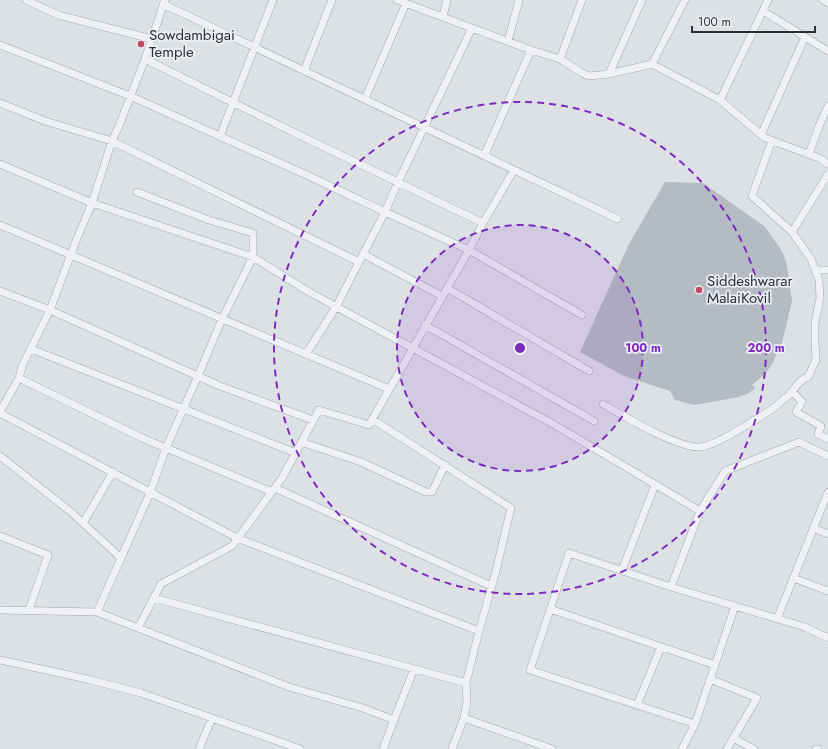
<svg xmlns="http://www.w3.org/2000/svg" width="828" height="749" font-family="Jost,sans-serif">
	<style>
		.building { fill: #b4bbc2 }
		.lines { fill: none; stroke-linecap: round; stroke-linejoin: round }
		.minor-casing { stroke: #a3a8af; stroke-width: 8 }
		.minor { stroke: #eff1f4; stroke-width: 7 }
		.ring { fill: none; stroke: #7b2cbf; stroke-width: 2; stroke-dasharray: 7 5 }
		.poi-dot { fill: #c54766; stroke: #ecf0f4; stroke-width: 1.5 }
		.labels { text-anchor: middle; stroke-width: 3.5; stroke-linejoin: round; paint-order: stroke }
		.poi-label { font-size: 15px; fill: #27303b; stroke: #ecf0f4; text-anchor: start }
		.centre { fill: #7b2cbf; stroke: #ecf0f4; stroke-width: 2 }
		.ring-label { font-size: 12px; text-anchor: middle; font-weight: bold; fill: #7b2cbf; stroke: #ecf0f4; stroke-width: 3.5; stroke-linejoin: round; paint-order: stroke }
	</style>
	<rect width="100%" height="100%" fill="#dde1e6"/>
	<!-- building -->
	<path class="building" d="M 665,182 L 703,183 L 764,226 L 780,248 L 784,256 L 787,266 L 792,301 L 782,343 L 772,364 L 766,373 L 752,385 L 755,388 L 749,393 L 739,397 L 694,405 L 675,400 L 670,391 L 624,376 L 580,352 L 629,244 Z"/>
	<g class="lines">
		<!-- minor casing -->
		<g class="minor-casing">
			<path id="minor" d="M 26,0 L 58,15 L 152,39
				M 397,0 L 531,50 L 560,59 L 582,73 L 589,76 L 609,74
				M 642,0 L 609,74 L 652,64 L 720,100 L 765,138 L 819,158 L 828,164
				M 823,0 L 828,3
				M 163,4 L 618,219
				M 763,11 L 828,51
				M 443,16 L 447,0
				M 508,41 L 519,0
				M 0,45 L 130,96 L 309,176 L 385,212 L 359,262
				M 145,59 L 299,135 L 483,223 L 469,250 L 582,315
				M 560,59 L 582,0
				M 652,64 L 685,0
				M 304,71 L 332,0
				M 365,99 L 406,3
				M 720,100 L 768,0
				M 0,103 L 45,121 L 112,141 L 359,262 L 336,307 L 306,354
				M 761,135 L 805,37
				M 220,136 L 273,0
				M 772,140 L 752,196 L 792,232 L 828,174
				M 809,154 L 819,126 L 828,106
				M 484,156 L 531,50
				M 0,164 L 92,203 L 253,257 L 222,319 L 198,376 L 166,448 L 150,493 L 121,558
				M 137,192 L 209,220 L 253,233 L 253,257 L 309,292 L 553,424 L 700,511 L 671,587 L 805,627 L 828,638
				M 483,223 L 514,170
				M 0,225 L 389,389
				M 363,254 L 442,296
				M 815,270 L 828,270
				M 447,288 L 589,371
				M 0,291 L 50,310 L 220,386 L 313,420
				M 425,325 L 594,421
				M 31,349 L 296,453
				M 19,378 L 142,438 L 272,492
				M 792,391 L 802,402 L 796,412 L 821,426 L 818,434 L 828,439
				M 603,404 C 624,416 677,448 700,447 C 716,446 760,417 775,407 C 779,403 784,399 789,395 C 795,389 799,379 808,377 L 816,360 L 815,343 L 815,323 L 820,298 L 819,280 L 811,259 L 792,232
				M 0,412 L 19,378 L 23,364 L 50,310 L 76,241 L 92,203 L 112,141 L 119,126 L 145,59 L 165,0
				M 0,413 L 237,538 L 479,631 L 496,571 L 511,508 L 372,419
				M 301,442 L 361,462 L 426,492 L 432,492 L 445,465
				M 0,456 L 71,512 L 121,558 L 97,612 L 289,687 L 363,708 L 394,720 L 383,749
				M 275,488 L 491,586
				M 700,511 L 725,471 L 799,442 L 828,456
				M 83,523 L 113,472
				M 813,528 L 828,534
				M 0,536 L 48,555 L 29,610
				M 622,570 L 655,485
				M 793,578 L 828,591
				M 671,587 L 569,553 L 530,670 L 695,724
				M 154,598 L 466,683
				M 550,609 L 715,665
				M 0,610 L 97,612
				M 777,619 L 828,492
				M 138,628 L 161,584 L 232,546 L 282,478 L 319,410 L 369,425 L 469,250 L 385,212 L 398,182 L 472,28
				M 479,631 L 466,683 L 467,702 L 464,718 L 552,749
				M 0,660 L 87,679 L 141,693 L 300,749
				M 710,679 L 757,698 L 727,749
				M 637,705 L 661,647
				M 394,720 L 414,669
				M 733,738 L 754,749
				M 199,749 L 212,718
				M 452,749 L 464,718
				M 682,749 L 695,724 L 735,606
				M 816,749 L 818,749"/>
		</g>
		<!-- minor -->
		<use href="#minor" class="minor"/>
	</g>
	<!-- distance rings -->
	<circle cx="520" cy="348" r="123" fill="#7b2cbf" fill-opacity=".12"/>
	<g class="ring">
		<circle cx="520" cy="348" r="123"/>
		<circle cx="520" cy="348" r="246"/>
	</g>
	<!-- markers -->
	<g class="poi-dot">
		<circle cx="141" cy="44" r="4"/>
		<circle cx="699" cy="290" r="4"/>
	</g>
	<g class="labels">
		<!-- poi labels -->
		<g class="poi-label">
			<text x="149" y="40">Sowdambigai<tspan x="149" dy="17">Temple</tspan></text>
			<text x="707" y="286">Siddeshwarar<tspan x="707" dy="17">MalaiKovil</tspan></text>
		</g>
	</g>
	<circle cx="520" cy="348" r="6" class="centre"/>
	<g class="ring-label">
		<text x="643" y="352">100 m</text>
		<text x="766" y="352">200 m</text>
	</g>
	<!-- scale -->
	<path d="M692 26v6h123v-6" fill="none" stroke="#27303b" stroke-width="2"/>
	<text x="698" y="26" font-size="12" fill="#27303b" stroke="#ecf0f4" stroke-width="3" paint-order="stroke">100 m</text>
</svg>
